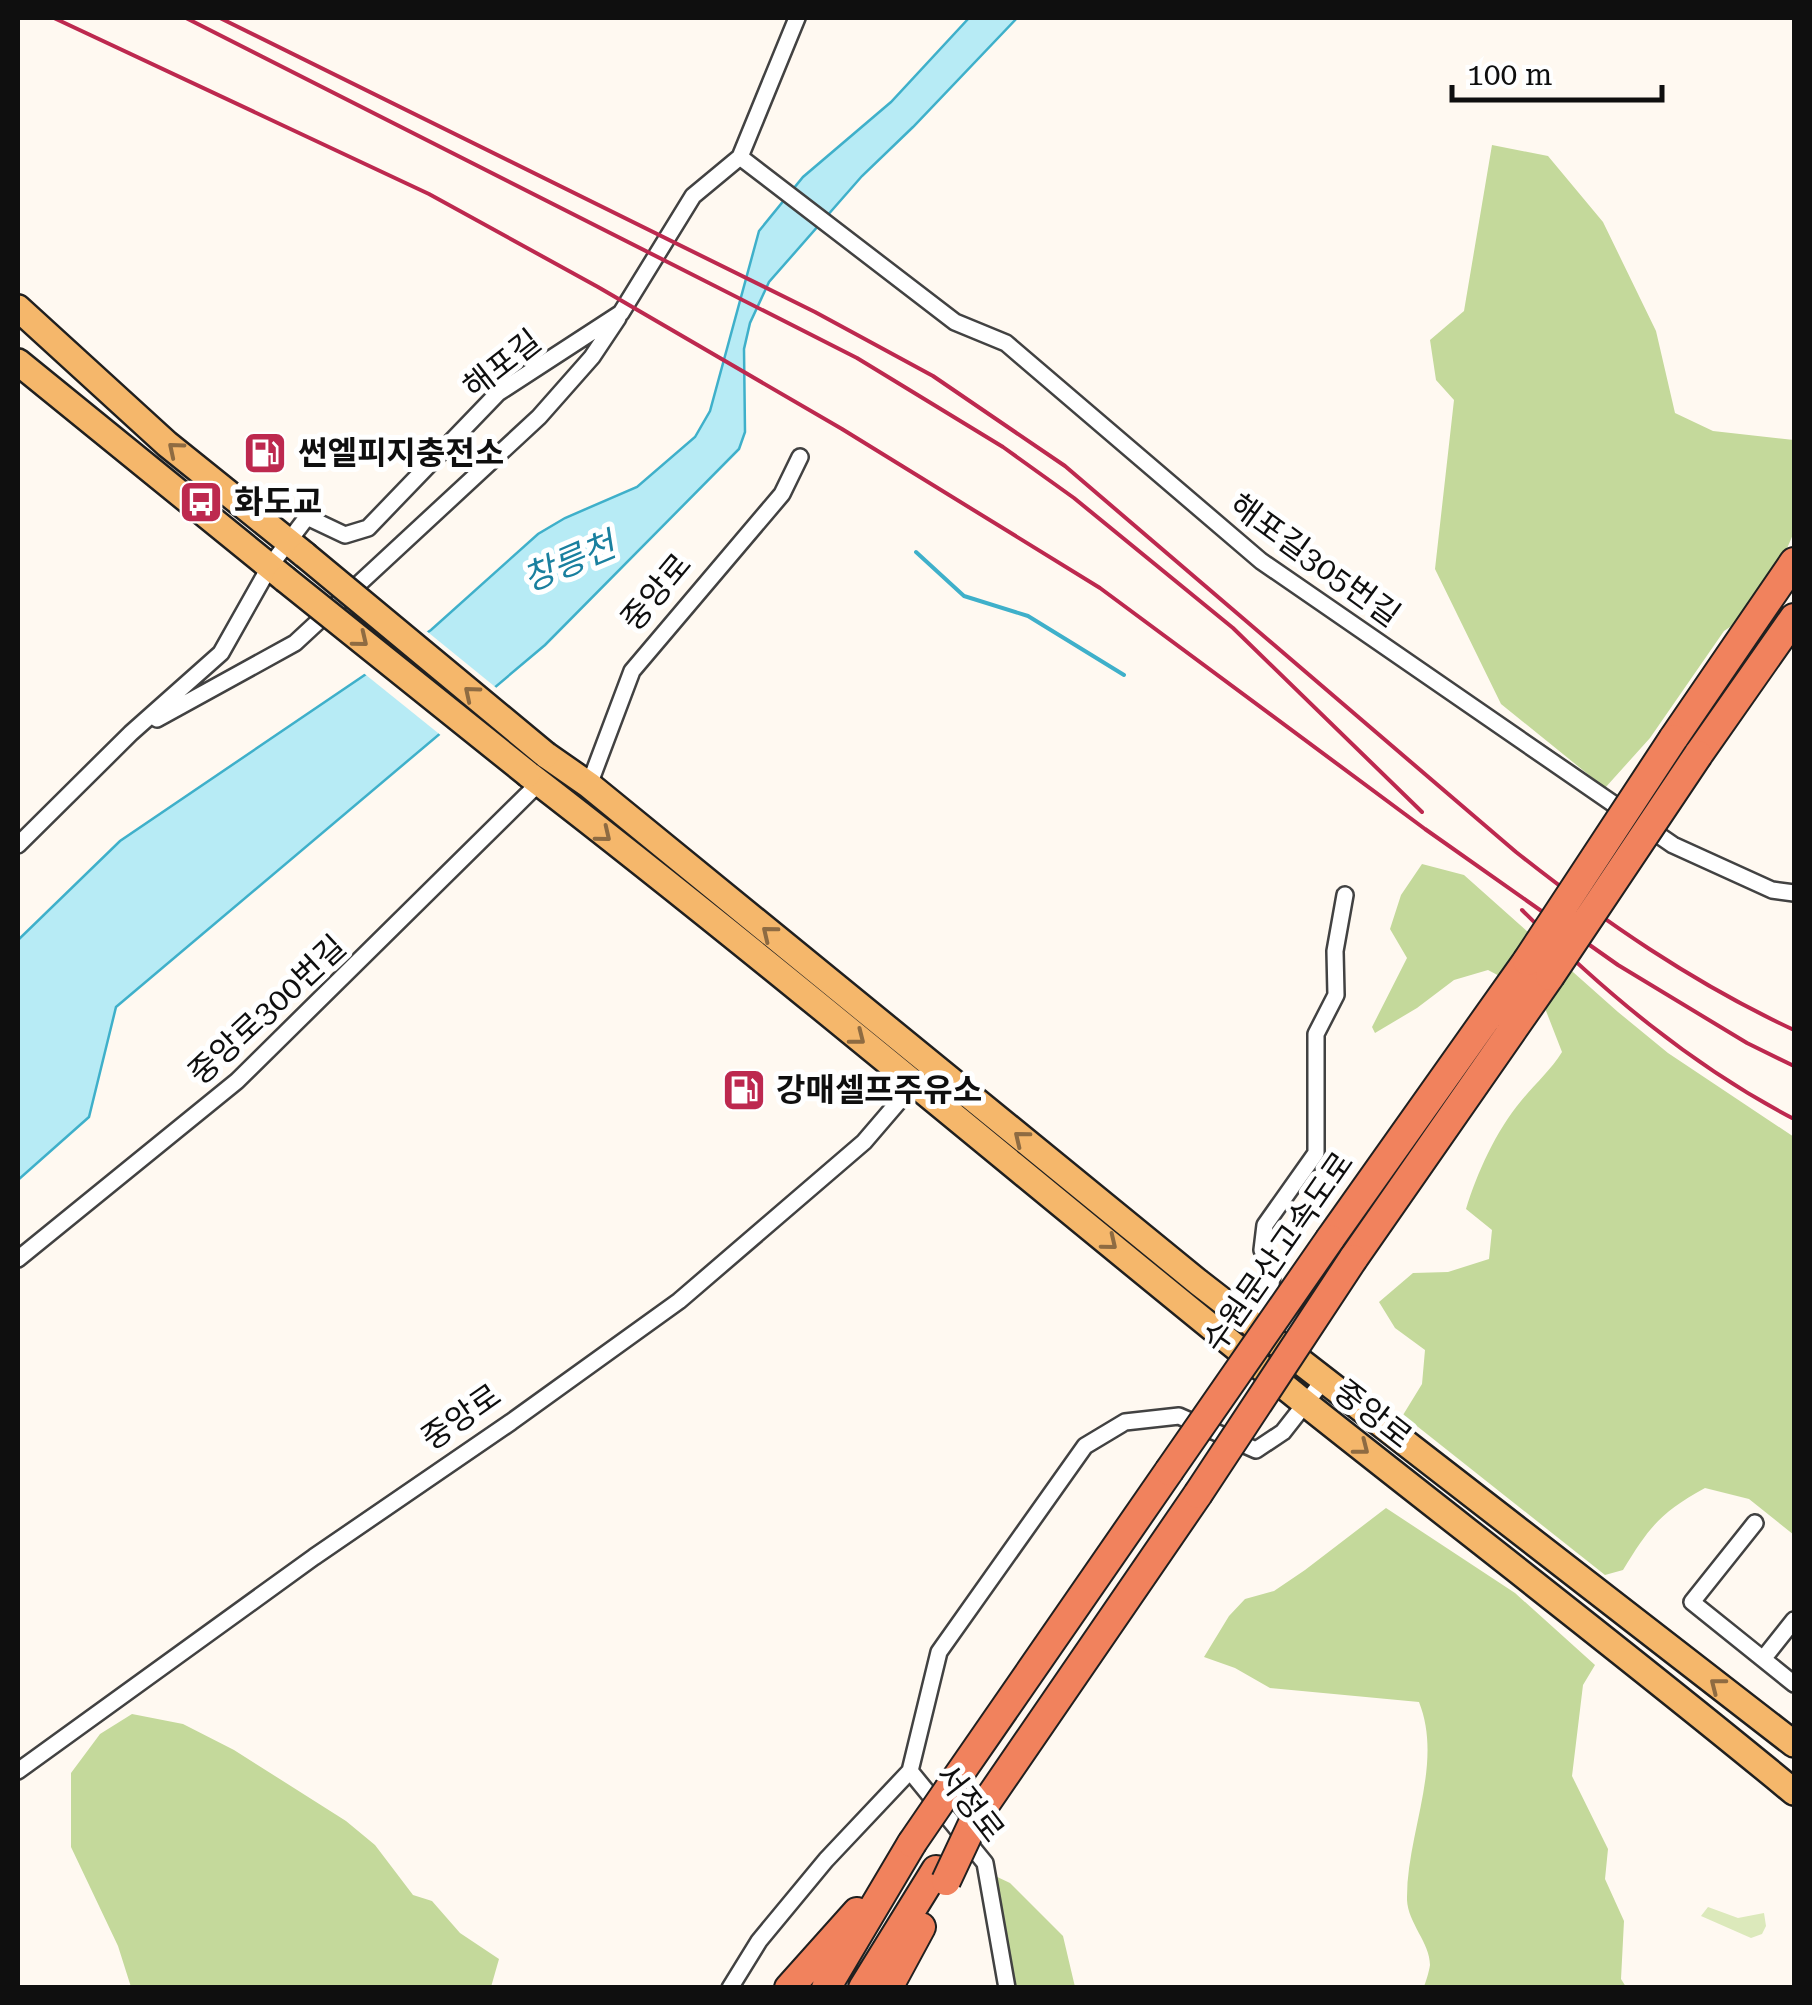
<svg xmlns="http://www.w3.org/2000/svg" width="1812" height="2005" font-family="'Roboto Serif','Noto Sans KR',serif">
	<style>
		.green { fill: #dce9bb }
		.forest { fill: #c4d99b }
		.water { fill: #b7ebf5; stroke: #3fb0ca; stroke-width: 2.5 }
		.pier { fill: #fff9f1 }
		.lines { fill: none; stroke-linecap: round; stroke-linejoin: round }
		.stream { stroke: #3fb0ca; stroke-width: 4 }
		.minor-casing { stroke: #424242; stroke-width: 20 }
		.primary-casing { stroke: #202020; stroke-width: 30 }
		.motorway-casing { stroke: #202020; stroke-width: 32 }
		.minor { stroke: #fff; stroke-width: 15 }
		.primary { stroke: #f5b76b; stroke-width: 25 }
		.motorway { stroke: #f1825d; stroke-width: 28 }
		.rail { stroke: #bd294f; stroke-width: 4 }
		.primary-bridge-casing { stroke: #202020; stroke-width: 30; stroke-linecap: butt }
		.motorway-bridge-casing { stroke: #202020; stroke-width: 32; stroke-linecap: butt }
		.primary-bridge { stroke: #f5b76b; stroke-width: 25 }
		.motorway-bridge { stroke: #f1825d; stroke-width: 28 }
		.oneway { stroke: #8e6b42 }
		.labels { text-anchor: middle; stroke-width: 10; stroke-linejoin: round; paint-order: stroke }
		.street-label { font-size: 32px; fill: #0f0f0f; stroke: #fff }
		.poi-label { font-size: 32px; font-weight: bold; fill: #0f0f0f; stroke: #fff; text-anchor: start }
		.water-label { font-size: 35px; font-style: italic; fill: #1a809f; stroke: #fff }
	</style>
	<rect width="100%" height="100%" fill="#fff9f1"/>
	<!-- green -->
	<path class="green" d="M 1708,1907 L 1738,1918 L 1764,1913 L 1766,1926 L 1762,1934 L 1751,1938 L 1701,1916 Z"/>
	<!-- forest -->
	<path class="forest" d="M 1492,145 L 1548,156 L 1603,222 L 1656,331 L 1675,413 L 1713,431 L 1794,440 L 1794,532 L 1780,565 L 1748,615 L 1724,631 L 1650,738 L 1605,788 L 1501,704 L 1435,569 L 1454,400 L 1436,380 L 1430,340 L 1464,311 Z
		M 1422,864 L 1464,875 L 1618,1012 L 1668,1053 L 1794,1137 L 1794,1535 L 1749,1499 L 1705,1488 C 1660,1513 1650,1526 1623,1570 L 1605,1575 L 1403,1415 L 1422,1384 L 1425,1350 L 1395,1328 L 1379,1302 L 1413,1273 L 1448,1272 L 1489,1259 L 1492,1230 L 1466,1209 C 1477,1173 1496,1131 1521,1101 C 1535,1084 1550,1071 1562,1052 L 1541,998 L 1488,970 L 1454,980 L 1417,1008 L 1375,1033 L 1372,1027 L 1407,958 L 1390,929 L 1401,895 Z
		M 1386,1508 L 1515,1593 L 1595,1665 L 1583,1685 L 1572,1776 L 1608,1849 L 1605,1879 L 1624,1921 L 1621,1979 L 1626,1987 L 1424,1987 C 1426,1981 1429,1972 1430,1965 C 1430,1943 1408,1923 1407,1900 C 1406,1834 1444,1765 1419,1702 L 1270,1688 L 1235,1668 L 1204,1657 L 1229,1616 L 1245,1599 L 1274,1591 L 1305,1570 Z
		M 132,1714 L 183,1724 L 234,1750 L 346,1821 L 375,1845 L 413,1895 L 432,1901 L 460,1933 L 499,1959 L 491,1987 L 131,1987 L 118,1946 L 71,1847 L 71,1773 L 100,1734 Z
		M 991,1874 L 1010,1883 L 1063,1936 L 1075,1987 L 1013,1987 Z"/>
	<!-- water -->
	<path class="water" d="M 969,18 L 1017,18 L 913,127 L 862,176 L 769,282 L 750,323 L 744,349 L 745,432 L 739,449 L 545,645 L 116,1007 L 89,1117 L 18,1180 L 18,940 L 120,841 L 431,630 L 538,534 L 565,518 L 637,487 L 695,437 L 710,411 L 759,231 L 803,177 L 891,102 Z"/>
	<!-- pier -->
	<path class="pier" d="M 424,629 L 499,690 L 443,737 L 361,671 Z"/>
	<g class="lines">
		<!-- stream -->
		<path class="stream" d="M 916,552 L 964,596 L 1028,616 L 1124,675"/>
		<!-- minor casing -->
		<g class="minor-casing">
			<path id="minor" d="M 740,157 L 955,322 L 1006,343 L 1261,561 L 1673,845 L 1772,890 L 1794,893
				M 157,719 L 295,643 L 539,417 L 592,357 L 618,318
				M 589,785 L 632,671 L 782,494 L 800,457
				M 18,845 L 131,733 L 221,653 L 270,566 L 307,517 L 345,535 L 368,528 L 498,393 L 621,313 L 693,196 L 740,157 L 797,18
				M 18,1259 L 237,1081 L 539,783
				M 1257,1324 L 1270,1299 L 1272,1273 L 1262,1250 L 1265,1225 L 1316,1153 L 1316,1034 L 1336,995 L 1335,951 L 1345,895
				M 1755,1523 L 1692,1602 L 1794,1684
				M 1763,1659 L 1794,1620
				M 18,1771 L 314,1557 L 511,1422 L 679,1301 L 864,1142 L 918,1079
				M 910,1771 L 985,1863 L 1007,1988
				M 730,1988 L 759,1941 L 826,1860 L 910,1771 L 939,1652 L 1085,1446 L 1125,1422 L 1179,1416 L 1256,1450 L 1283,1432 L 1323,1381"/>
		</g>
		<!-- primary casing -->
		<g class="primary-casing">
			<path id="primary" d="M 18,308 L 167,444 L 305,555
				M 18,362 L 285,579
				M 546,755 L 589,785 L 1198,1282 L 1794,1744
				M 528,774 C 795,980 1052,1200 1315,1411 C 1475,1538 1637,1662 1794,1792"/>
		</g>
		<!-- motorway casing -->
		<g class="motorway-casing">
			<path id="motorway" d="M 1673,739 L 1794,562
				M 1698,755 L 1794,618
				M 1330,1239 L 1527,961
				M 1353,1259 L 1550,976
				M 949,1789 L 1169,1471
				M 975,1819 L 1198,1494
				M 789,1988 L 857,1912
				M 826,1988 L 912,1843
				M 863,1988 L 936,1870
				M 888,1988 L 921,1927"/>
		</g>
		<!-- minor -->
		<use href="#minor" class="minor"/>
		<!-- primary -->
		<use href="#primary" class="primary"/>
		<!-- motorway -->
		<use href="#motorway" class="motorway"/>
		<!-- rail -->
		<path class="rail" d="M 54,18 L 429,194 L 598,287 L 842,429 L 1100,588 L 1425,829 L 1618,965 L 1747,1043 L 1794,1066
			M 186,18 L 857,358 L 1003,447 L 1074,498 L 1233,628 L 1422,812
			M 220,18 L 815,312 L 933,376 L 1065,466 L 1516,852 C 1603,921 1693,983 1794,1030
			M 1522,910 C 1603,991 1692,1066 1794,1119"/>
		<!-- primary-bridge casing -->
		<g class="primary-bridge-casing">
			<path id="primary-bridge" d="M 305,555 L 546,755
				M 285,579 L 528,774"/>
		</g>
		<!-- motorway-bridge casing -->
		<g class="motorway-bridge-casing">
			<path id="motorway-bridge" d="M 1527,961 L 1673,739
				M 1550,976 L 1698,755
				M 1169,1471 L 1330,1239
				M 1198,1494 L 1353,1259
				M 912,1843 L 949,1789
				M 946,1881 L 975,1819"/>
		</g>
		<!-- primary-bridge -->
		<use href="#primary-bridge" class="primary-bridge"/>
		<!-- motorway-bridge -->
		<use href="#motorway-bridge" class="motorway-bridge"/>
	</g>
	<!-- one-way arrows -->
	<defs><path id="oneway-chevron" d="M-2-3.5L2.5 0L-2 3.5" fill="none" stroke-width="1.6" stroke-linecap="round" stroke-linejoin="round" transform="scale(2.5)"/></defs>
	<g class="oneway">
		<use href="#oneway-chevron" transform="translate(175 449) rotate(-140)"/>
		<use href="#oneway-chevron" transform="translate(361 640) rotate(39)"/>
		<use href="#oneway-chevron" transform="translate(471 693) rotate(-140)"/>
		<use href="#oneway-chevron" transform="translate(604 835) rotate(39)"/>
		<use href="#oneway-chevron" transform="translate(769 933) rotate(-141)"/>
		<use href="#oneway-chevron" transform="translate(858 1038) rotate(38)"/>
		<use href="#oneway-chevron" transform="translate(1021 1138) rotate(-141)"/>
		<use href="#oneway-chevron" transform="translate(1110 1243) rotate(39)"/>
		<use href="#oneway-chevron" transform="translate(1362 1448) rotate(38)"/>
		<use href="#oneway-chevron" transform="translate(1717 1685) rotate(-142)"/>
	</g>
	<!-- icons -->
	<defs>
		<g id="fuel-square" transform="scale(2.25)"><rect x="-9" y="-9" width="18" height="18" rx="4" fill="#bd294f" stroke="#fff"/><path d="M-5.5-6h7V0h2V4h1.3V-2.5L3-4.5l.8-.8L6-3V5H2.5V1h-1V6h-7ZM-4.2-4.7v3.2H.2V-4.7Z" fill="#fff"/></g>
		<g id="bus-square" transform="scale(2.25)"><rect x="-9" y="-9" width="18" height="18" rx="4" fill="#bd294f" stroke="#fff"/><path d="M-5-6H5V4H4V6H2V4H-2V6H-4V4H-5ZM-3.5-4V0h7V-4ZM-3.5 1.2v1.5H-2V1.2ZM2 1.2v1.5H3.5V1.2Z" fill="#fff"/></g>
	</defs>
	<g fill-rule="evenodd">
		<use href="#fuel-square" x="265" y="453"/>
		<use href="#bus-square" x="201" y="502"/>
		<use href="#fuel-square" x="744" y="1090"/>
	</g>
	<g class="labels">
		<!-- street labels -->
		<g class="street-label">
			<text transform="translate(502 364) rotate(-38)" y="11">해포길</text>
			<text transform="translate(1315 560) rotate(36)" y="11">해포길305번길</text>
			<text transform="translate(656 592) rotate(-50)" y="11">중앙로</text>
			<text transform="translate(267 1010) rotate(-43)" y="11">중앙로300번길</text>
			<text transform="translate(1278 1252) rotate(-55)" y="11">수원문산고속도로</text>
			<text transform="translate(1373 1414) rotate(38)" y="11">중앙로</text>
			<text transform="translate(461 1417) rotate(-35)" y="11">중앙로</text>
			<text transform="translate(970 1803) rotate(52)" y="11">서정로</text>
		</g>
		<!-- poi labels -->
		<g class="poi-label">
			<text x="298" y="464">썬엘피지충전소</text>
			<text x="234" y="513">화도교</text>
			<text x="776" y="1101">강매셀프주유소</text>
		</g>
		<!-- water labels -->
		<g class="water-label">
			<text transform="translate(569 562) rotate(-23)" y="12">창릉천</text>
		</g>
	</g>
	<!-- border -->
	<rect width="1812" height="2005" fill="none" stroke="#0f0f0f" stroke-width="40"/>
	<!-- scale -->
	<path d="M1452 85v15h210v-15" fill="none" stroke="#0f0f0f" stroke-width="5"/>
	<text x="1467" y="85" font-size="30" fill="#0f0f0f" stroke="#ffffff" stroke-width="8" paint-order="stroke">100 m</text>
</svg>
